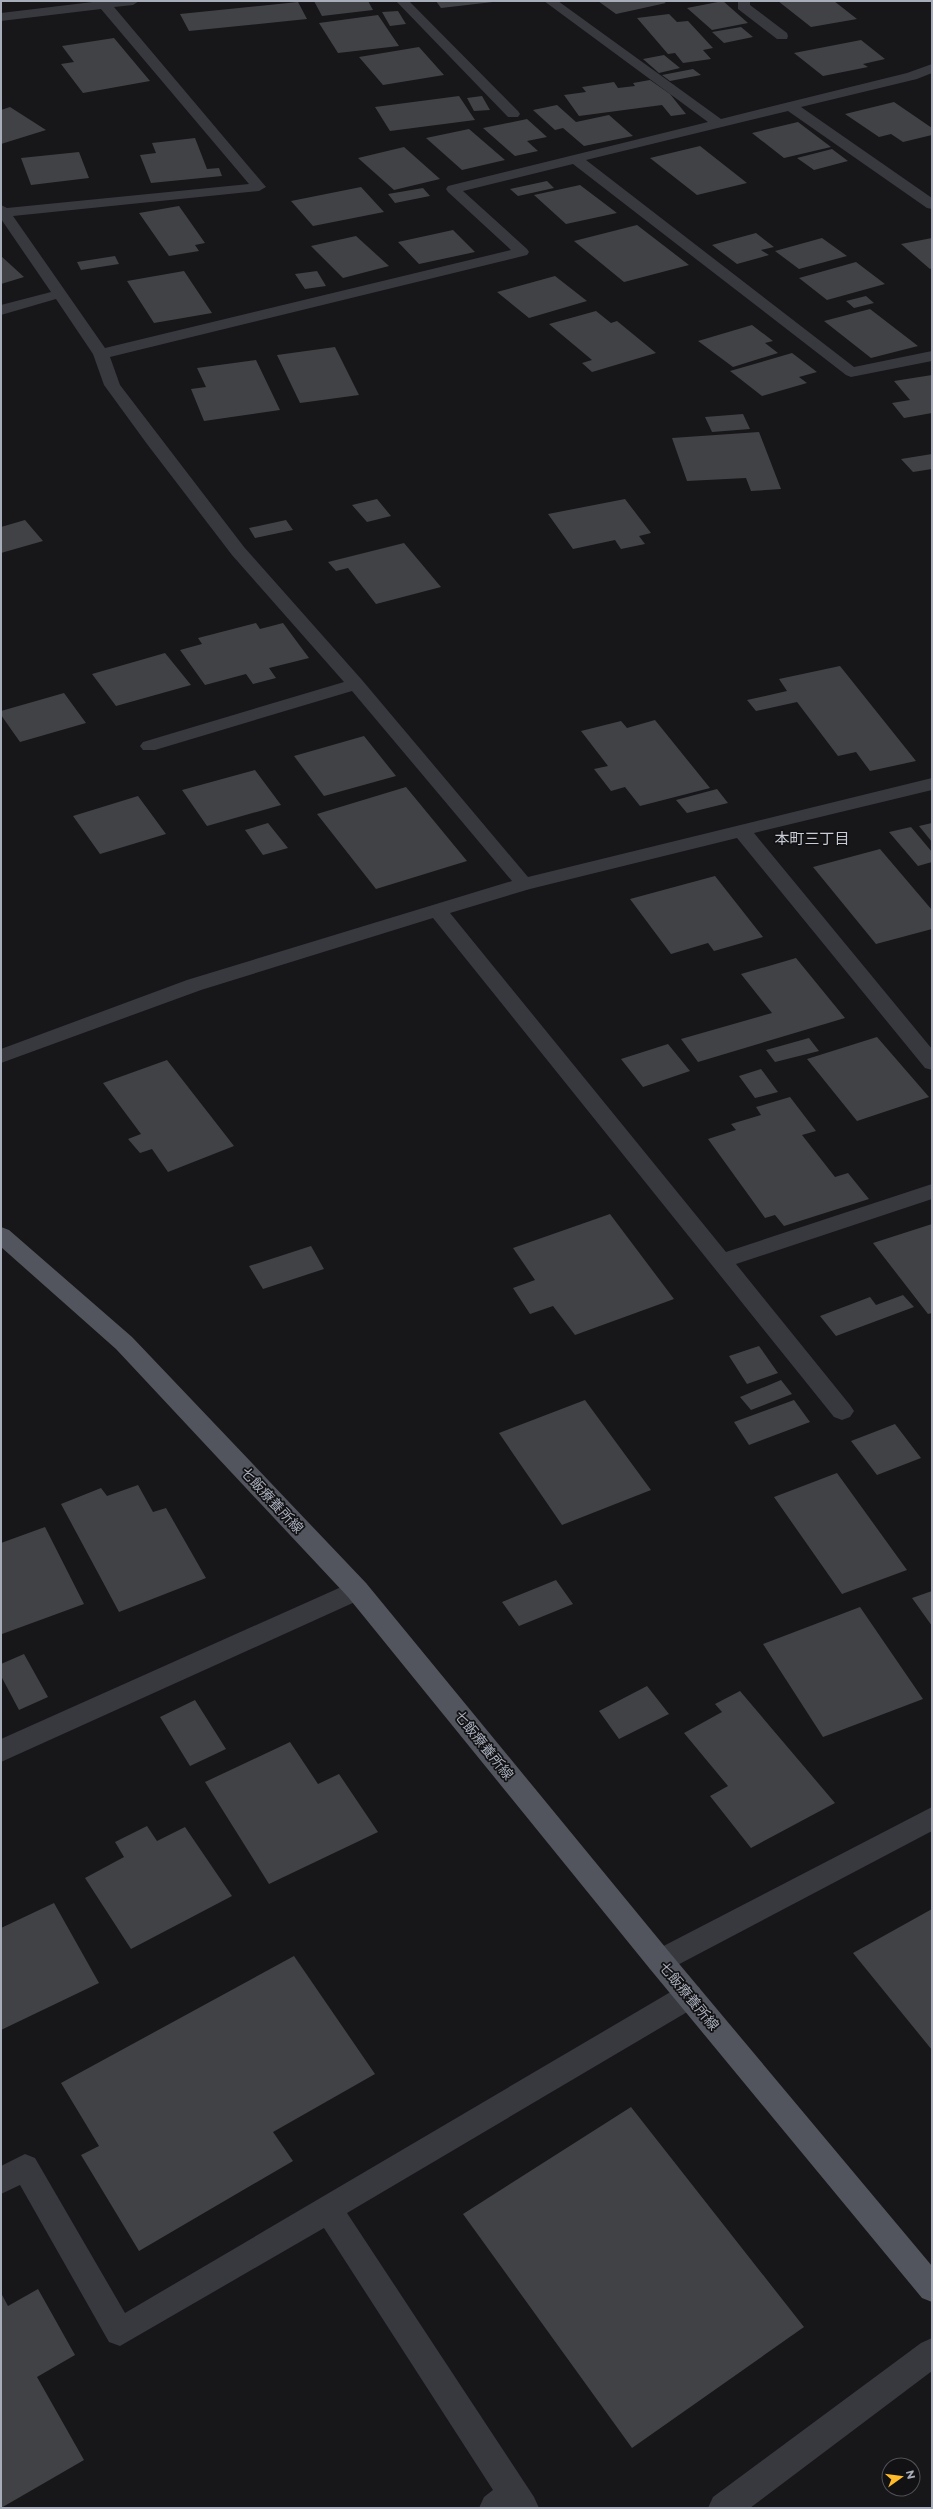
<svg xmlns="http://www.w3.org/2000/svg" width="933" height="2509" font-family="Montserrat,'Noto Sans JP',sans-serif">
	<style>
		.building { fill: #414246 }
		.lines { fill: none; stroke-linecap: round; stroke-linejoin: round }
		.minor { fill: #38393f; fill-rule: evenodd }
		.major { fill: #53555e; fill-rule: evenodd }
		.labels { text-anchor: middle; stroke-width: 3.5; stroke-linejoin: round; paint-order: stroke }
		.street-label { font-size: 14px; fill: #a8adba; stroke: #121214 }
		.neighbourhood-label { font-size: 15px; fill: #c9ccd6; stroke: #121214 }
	</style>
	<rect width="100%" height="100%" fill="#171719"/>
	<!-- building -->
	<path class="building" d="M 314,1 L 368,1 L 373,10 L 322,16 Z
		M 436,1 L 493,1 L 493,2 L 441,8 Z
		M 598,1 L 663,1 L 666,3 L 616,14 Z
		M 723,1 L 748,23 L 712,30 L 687,8 Z
		M 778,1 L 834,1 L 857,19 L 811,27 Z
		M 298,2 L 307,19 L 189,31 L 180,14 Z
		M 398,11 L 406,24 L 390,26 L 382,12 Z
		M 669,14 L 677,22 L 688,21 L 713,48 L 703,50 L 711,59 L 683,63 L 675,53 L 668,54 L 637,18 Z
		M 378,15 L 399,46 L 338,53 L 319,23 Z
		M 741,27 L 753,37 L 724,43 L 712,32 Z
		M 114,38 L 150,81 L 83,93 L 61,64 L 74,62 L 62,46 Z
		M 861,40 L 885,59 L 863,64 L 868,67 L 823,76 L 794,53 Z
		M 419,47 L 444,75 L 383,85 L 359,57 Z
		M 664,55 L 680,68 L 659,73 L 643,59 Z
		M 693,69 L 701,75 L 670,81 L 662,75 Z
		M 650,80 L 670,94 L 686,114 L 671,116 L 662,105 L 579,116 L 564,95 L 586,92 L 582,87 L 614,82 L 618,88 L 635,86 L 633,83 Z
		M 459,96 L 475,120 L 390,131 L 375,107 Z
		M 482,96 L 490,110 L 474,111 L 467,98 Z
		M 894,102 L 932,128 L 932,135 L 903,142 L 891,134 L 879,137 L 845,114 Z
		M 557,105 L 576,122 L 609,115 L 633,136 L 584,146 L 563,128 L 555,130 L 533,110 Z
		M 10,107 L 46,130 L 1,144 L 1,110 Z
		M 527,119 L 547,137 L 527,141 L 538,151 L 515,156 L 483,128 Z
		M 798,122 L 831,147 L 784,158 L 752,133 Z
		M 469,129 L 505,160 L 462,170 L 426,138 Z
		M 195,138 L 207,169 L 219,168 L 222,176 L 151,183 L 140,155 L 156,153 L 152,143 Z
		M 700,146 L 747,183 L 697,195 L 650,158 Z
		M 404,147 L 440,179 L 394,190 L 358,158 Z
		M 832,149 L 848,161 L 814,170 L 797,158 Z
		M 79,152 L 89,178 L 31,185 L 21,158 Z
		M 547,181 L 554,188 L 518,196 L 510,189 Z
		M 580,185 L 617,213 L 566,224 L 534,195 Z
		M 361,187 L 384,212 L 313,226 L 291,201 Z
		M 423,188 L 430,196 L 395,203 L 388,194 Z
		M 179,206 L 205,243 L 195,245 L 199,251 L 169,256 L 139,213 Z
		M 637,225 L 689,265 L 624,282 L 574,241 Z
		M 453,230 L 475,252 L 419,264 L 398,242 Z
		M 756,233 L 774,247 L 761,250 L 769,255 L 737,264 L 712,245 Z
		M 356,236 L 389,266 L 343,278 L 311,246 Z
		M 822,238 L 847,256 L 799,269 L 775,251 Z
		M 932,238 L 932,268 L 930,269 L 901,244 Z
		M 1,256 L 24,277 L 1,284 Z
		M 115,256 L 119,264 L 81,270 L 77,262 Z
		M 856,262 L 885,284 L 827,300 L 799,278 Z
		M 184,271 L 212,313 L 154,323 L 127,281 Z
		M 317,271 L 326,286 L 305,289 L 295,274 Z
		M 555,276 L 587,301 L 529,318 L 497,292 Z
		M 866,296 L 874,303 L 854,308 L 846,301 Z
		M 870,309 L 918,346 L 871,358 L 824,321 Z
		M 596,311 L 611,323 L 617,321 L 656,353 L 592,372 L 582,363 L 592,360 L 549,324 Z
		M 752,325 L 773,341 L 765,343 L 778,353 L 733,367 L 698,341 Z
		M 335,347 L 359,395 L 300,403 L 277,355 Z
		M 792,353 L 817,372 L 799,377 L 807,383 L 762,396 L 730,371 Z
		M 256,360 L 280,410 L 204,421 L 191,389 L 206,387 L 197,368 Z
		M 932,375 L 932,413 L 904,418 L 892,403 L 910,400 L 894,381 Z
		M 743,414 L 750,429 L 712,432 L 705,417 Z
		M 759,432 L 781,489 L 751,491 L 746,478 L 687,481 L 672,438 Z
		M 932,454 L 932,469 L 913,472 L 901,459 Z
		M 377,499 L 391,516 L 367,522 L 352,505 Z
		M 625,499 L 651,533 L 639,536 L 645,544 L 621,549 L 615,540 L 573,549 L 548,514 Z
		M 25,520 L 43,541 L 1,553 L 1,527 Z
		M 286,520 L 293,530 L 255,538 L 249,528 Z
		M 404,543 L 441,587 L 376,604 L 348,568 L 336,571 L 328,562 Z
		M 256,623 L 260,629 L 283,623 L 309,658 L 269,668 L 276,678 L 253,684 L 246,674 L 205,685 L 180,650 L 202,644 L 198,638 Z
		M 165,653 L 191,685 L 116,706 L 92,674 Z
		M 840,666 L 916,761 L 870,771 L 856,752 L 838,756 L 797,702 L 756,711 L 747,700 L 787,691 L 779,679 Z
		M 64,693 L 86,723 L 20,742 L 1,715 L 1,711 Z
		M 655,720 L 710,788 L 640,806 L 625,787 L 611,791 L 594,769 L 608,766 L 581,731 L 621,721 L 627,728 Z
		M 364,736 L 396,776 L 324,796 L 294,756 Z
		M 255,770 L 281,805 L 207,826 L 182,790 Z
		M 406,787 L 467,861 L 376,889 L 317,814 Z
		M 717,789 L 728,803 L 687,813 L 676,800 Z
		M 138,796 L 166,834 L 100,854 L 73,816 Z
		M 268,823 L 288,848 L 263,855 L 245,830 Z
		M 932,823 L 932,842 L 919,826 Z
		M 911,827 L 932,852 L 932,862 L 918,866 L 889,832 Z
		M 880,849 L 932,910 L 932,929 L 876,944 L 813,867 Z
		M 715,876 L 763,937 L 714,951 L 708,943 L 671,954 L 630,899 Z
		M 796,958 L 845,1018 L 698,1062 L 681,1039 L 772,1013 L 741,974 Z
		M 877,1037 L 929,1097 L 857,1121 L 807,1059 Z
		M 809,1038 L 819,1051 L 775,1062 L 766,1050 Z
		M 668,1044 L 690,1071 L 643,1087 L 621,1059 Z
		M 167,1060 L 234,1146 L 168,1172 L 152,1149 L 140,1153 L 128,1139 L 141,1134 L 103,1083 Z
		M 761,1069 L 778,1092 L 755,1098 L 739,1076 Z
		M 790,1097 L 816,1131 L 802,1135 L 835,1177 L 848,1173 L 869,1199 L 784,1226 L 775,1215 L 765,1218 L 708,1139 L 736,1130 L 731,1124 L 761,1115 L 756,1107 Z
		M 610,1214 L 674,1299 L 575,1335 L 553,1306 L 530,1314 L 513,1288 L 535,1280 L 513,1248 Z
		M 932,1224 L 932,1313 L 928,1314 L 873,1243 Z
		M 311,1246 L 324,1269 L 263,1289 L 249,1266 Z
		M 903,1295 L 914,1307 L 836,1336 L 820,1316 L 870,1297 L 876,1305 Z
		M 759,1346 L 778,1373 L 747,1384 L 729,1356 Z
		M 781,1380 L 792,1394 L 751,1410 L 740,1397 Z
		M 585,1400 L 651,1490 L 562,1525 L 499,1433 Z
		M 794,1400 L 810,1422 L 749,1445 L 734,1422 Z
		M 895,1424 L 921,1458 L 877,1475 L 851,1441 Z
		M 837,1473 L 907,1570 L 842,1594 L 774,1497 Z
		M 138,1485 L 153,1512 L 166,1508 L 206,1578 L 119,1612 L 61,1504 L 101,1488 L 107,1496 Z
		M 45,1527 L 84,1604 L 2,1634 L 1,1543 Z
		M 556,1580 L 573,1604 L 519,1626 L 502,1602 Z
		M 932,1591 L 932,1626 L 912,1598 Z
		M 860,1607 L 923,1699 L 823,1737 L 763,1644 Z
		M 24,1654 L 48,1697 L 19,1710 L 1,1676 L 1,1664 Z
		M 647,1686 L 669,1714 L 619,1739 L 599,1711 Z
		M 740,1691 L 835,1803 L 751,1848 L 710,1796 L 728,1786 L 684,1733 L 722,1712 L 715,1704 Z
		M 195,1700 L 226,1749 L 190,1766 L 160,1717 Z
		M 290,1742 L 318,1784 L 339,1774 L 378,1832 L 269,1884 L 205,1782 Z
		M 147,1826 L 157,1841 L 185,1827 L 232,1896 L 131,1949 L 85,1878 L 124,1857 L 115,1842 Z
		M 54,1903 L 99,1983 L 1,2030 L 1,1928 Z
		M 932,1909 L 932,2050 L 853,1953 Z
		M 294,1956 L 375,2074 L 273,2132 L 293,2161 L 139,2251 L 81,2155 L 99,2146 L 61,2083 Z
		M 631,2107 L 804,2327 L 632,2448 L 463,2214 Z
		M 38,2289 L 75,2355 L 37,2377 L 84,2460 L 1,2508 L 1,2293 L 8,2306 Z"/>
	<g class="lines">
		<!-- minor -->
		<path class="minor" d="M 101,1 L 139,1 L 133,5 L 114,7 L 266,187 L 259,191 L 13,216 L 105,348 L 511,250 L 448,192 L 446,189 L 448,186 L 708,122 L 544,1 L 558,1 L 721,119 L 907,73 L 932,64 L 932,73 L 917,79 L 801,107 L 932,198 L 932,209 L 927,208 L 788,111 L 586,160 L 854,367 L 932,351 L 932,361 L 851,377 L 846,375 L 573,164 L 463,191 L 527,249 L 529,252 L 527,255 L 110,357 L 120,385 L 244,547 L 362,680 L 528,877 L 932,778 L 932,790 L 754,833 L 932,1049 L 932,1070 L 925,1068 L 737,838 L 530,889 L 450,913 L 726,1252 L 932,1184 L 932,1199 L 736,1264 L 850,1405 L 854,1411 L 850,1417 L 842,1420 L 834,1417 L 433,918 L 201,990 L 1,1063 L 1,1049 L 187,980 L 512,881 L 352,691 L 155,750 L 143,750 L 140,746 L 143,742 L 344,682 L 232,555 L 147,444 L 104,385 L 93,354 L 56,299 L 1,315 L 1,305 L 51,292 L 1,219 L 1,205 L 7,208 L 249,184 L 101,9 L 1,21 L 1,13 Z
			M 396,1 L 409,1 L 518,111 L 520,114 L 518,117 L 508,117 Z
			M 738,1 L 750,1 L 750,5 L 787,33 L 788,36 L 787,39 L 777,39 L 738,9 Z
			M 357,1580 L 366,1583 L 369,1590 L 366,1597 L 1,1762 L 1,1739 Z
			M 932,1807 L 932,1831 L 670,1969 L 660,1973 L 650,1969 L 646,1961 L 650,1953 Z
			M 689,1984 L 699,1987 L 703,1996 L 699,2005 L 347,2213 L 534,2497 L 539,2508 L 479,2508 L 484,2497 L 493,2490 L 324,2228 L 120,2346 L 109,2342 L 20,2185 L 1,2194 L 1,2166 L 25,2154 L 35,2158 L 125,2313 L 679,1987 Z
			M 932,2338 L 932,2371 L 750,2508 L 708,2508 L 713,2497 L 921,2343 Z"/>
		<!-- major -->
		<path class="major" d="M 1,1227 L 9,1230 L 132,1337 L 366,1583 L 670,1953 L 932,2266 L 932,2302 L 922,2298 L 650,1969 L 348,1597 L 116,1349 L 1,1247 Z"/>
	</g>
	<g class="labels">
		<!-- street labels -->
		<g class="street-label">
			<text transform="translate(272 1500) rotate(47)" y="5">七飯療養所線</text>
			<text transform="translate(484 1745) rotate(51)" y="5">七飯療養所線</text>
			<text transform="translate(689 1996) rotate(50)" y="5">七飯療養所線</text>
		</g>
		<!-- neighbourhood labels -->
		<g class="neighbourhood-label">
			<text x="812" y="844">本町三丁目</text>
		</g>
	</g>
	<!-- border -->
	<rect width="933" height="2509" fill="none" stroke="#a8adba" stroke-width="4"/>
	<!-- north arrow -->
	<g transform="translate(901 2477) rotate(76)"><circle r="19" fill="#121214" stroke="#4e5056"/>
	<path d="M0-3L7 15L0 10L-7 15Z" fill="#ffbb29"/>
	<text y="-6" font-size="11" font-weight="bold" text-anchor="middle" fill="#a8adba">N</text>
	</g>
</svg>
